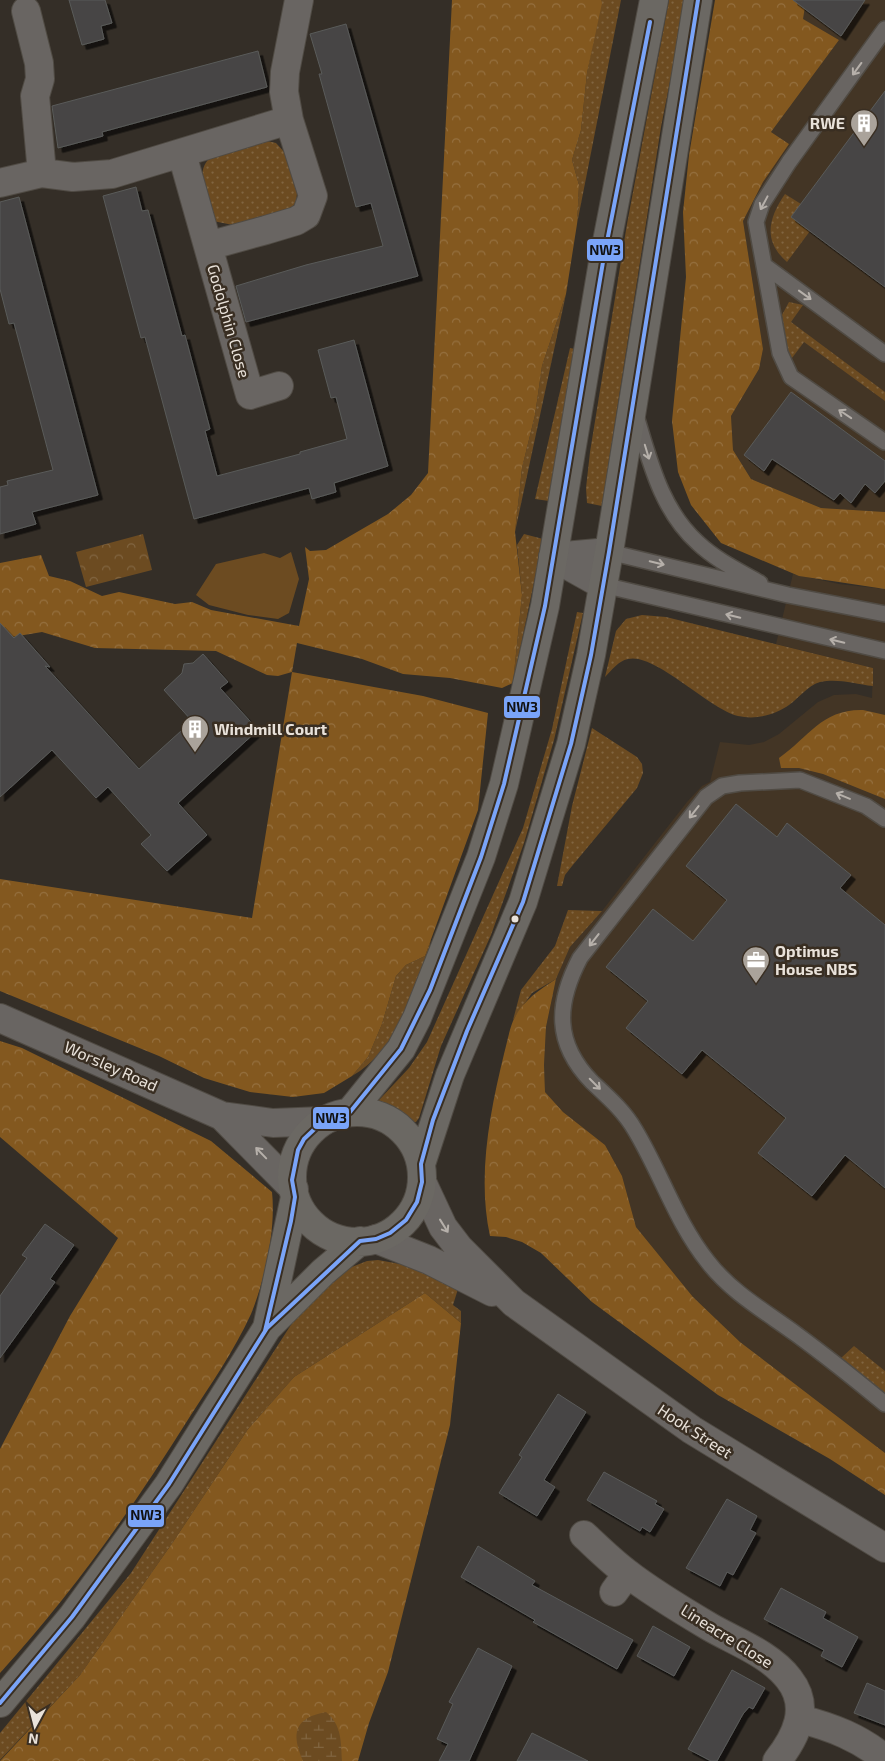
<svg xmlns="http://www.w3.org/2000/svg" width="885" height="1761" font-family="'Exo 2',sans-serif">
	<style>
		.built { fill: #433525 }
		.grass { fill: url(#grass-dots) }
		.forest { fill: url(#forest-crowns) }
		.wetland { fill: url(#wetland-marsh) }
		.park { fill: url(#park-crowns) }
		.garden { fill: #6c4b21 }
		.building { fill: #464544; stroke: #5a5b5a; filter: url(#shadow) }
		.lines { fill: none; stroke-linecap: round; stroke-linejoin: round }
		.lane-casing { stroke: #504b44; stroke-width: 18 }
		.street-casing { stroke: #504b44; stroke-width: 30 }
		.secondary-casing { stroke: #504b44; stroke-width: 30 }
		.lane { stroke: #696562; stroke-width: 15 }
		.street { stroke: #696562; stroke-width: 28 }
		.secondary { stroke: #6b6863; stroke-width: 28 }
		.bus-1-casing { stroke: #392e22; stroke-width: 8 }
		.bus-1 { stroke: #7aa4f8; stroke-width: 4 }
		.oneway { stroke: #b6b0aa }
		.bus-dot { fill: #e9e2da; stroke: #392e22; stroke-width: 2 }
		.labels { text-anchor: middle; stroke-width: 5; stroke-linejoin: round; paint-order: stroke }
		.poi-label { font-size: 16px; font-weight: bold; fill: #e9e2da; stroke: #392e22; text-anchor: start }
		.street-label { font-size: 16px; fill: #e9e2da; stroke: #392e22 }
		.line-badge { stroke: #392e22; stroke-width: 2 }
		.pale-badge-label { font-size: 14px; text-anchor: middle; font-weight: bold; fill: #111 }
	</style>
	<defs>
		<pattern id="grass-dots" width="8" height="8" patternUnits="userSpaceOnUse" patternTransform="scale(1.25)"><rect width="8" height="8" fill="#6c4b21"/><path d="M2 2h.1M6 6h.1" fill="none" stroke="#816541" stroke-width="1.8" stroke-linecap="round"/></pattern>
		<pattern id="forest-crowns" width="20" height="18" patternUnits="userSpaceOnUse" patternTransform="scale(1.25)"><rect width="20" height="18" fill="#83581f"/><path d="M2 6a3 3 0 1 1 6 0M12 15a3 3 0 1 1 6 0" fill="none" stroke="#95703f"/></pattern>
		<pattern id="wetland-marsh" width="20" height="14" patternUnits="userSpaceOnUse" patternTransform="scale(1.25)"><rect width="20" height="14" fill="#6c4b21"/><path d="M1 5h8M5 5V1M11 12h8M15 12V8" fill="none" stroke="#816541"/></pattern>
		<pattern id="park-crowns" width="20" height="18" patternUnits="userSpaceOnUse" patternTransform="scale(1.25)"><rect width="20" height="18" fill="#6c4b21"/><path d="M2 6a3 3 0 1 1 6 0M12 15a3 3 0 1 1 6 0" fill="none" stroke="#816541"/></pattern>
		<filter id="shadow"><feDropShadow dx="4.5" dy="4.5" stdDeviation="0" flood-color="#0009"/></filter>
	</defs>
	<rect width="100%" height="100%" fill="#342e27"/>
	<!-- built -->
	<path class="built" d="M 806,0 L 885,0 L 885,512 L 821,508 L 751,479 L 733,450 L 731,416 L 759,369 L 763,349 L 743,221 L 763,182 L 789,144 L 771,132 L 839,40 L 802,19 Z
		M 793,574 L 839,584 L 885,589 L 885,1453 L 740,1342 L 693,1297 L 636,1227 L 622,1176 L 605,1145 L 563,1112 L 545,1092 L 544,1065 L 546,1027 L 556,979 L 570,947 L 602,911 L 687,802 L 702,786 L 710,782 L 720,742 L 749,745 L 764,742 L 779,734 L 818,702 L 834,695 L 856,694 L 872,698 L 873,668 L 776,644 Z"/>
	<!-- grass -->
	<path class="grass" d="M 601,0 L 621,0 L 577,224 L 579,185 L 572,160 L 581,130 L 587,73 Z
		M 669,0 L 686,0 L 661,127 L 602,506 L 587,503 L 586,488 L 590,452 L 627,224 Z
		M 267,141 L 276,143 L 286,154 L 298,185 L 296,202 L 290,210 L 233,225 L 213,221 C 208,201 192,171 212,156 Z
		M 785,194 L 801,204 L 791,217 L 810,231 L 787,262 C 763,241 768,219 785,194 Z
		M 566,294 L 515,532 L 522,468 L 535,415 L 542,366 Z
		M 789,302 L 803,305 L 791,322 L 885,392 L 885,401 L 804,342 L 792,358 L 788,353 L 782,315 Z
		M 570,348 L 575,349 L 549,501 L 535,499 Z
		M 524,534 L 543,539 L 513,683 L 522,595 L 517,545 Z
		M 577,612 L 583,613 L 554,740 L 524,843 L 491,935 L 441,1046 L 419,1118 L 416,1122 C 410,1123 386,1108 378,1103 L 379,1100 L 409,1068 L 427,1042 L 523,828 L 552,729 Z
		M 642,615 L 666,617 L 873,668 L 873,686 C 855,684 838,678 820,682 C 807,686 799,698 789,705 C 775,715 756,720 738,716 C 708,708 654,652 628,659 C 618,661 612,670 605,677 L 616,631 L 626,619 Z
		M 592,728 L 637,757 L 642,764 L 643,773 L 637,788 L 572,866 L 565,875 L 562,886 L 557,886 L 572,806 Z
		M 568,910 L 602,911 L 570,947 L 556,979 L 532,993 L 513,1020 L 521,990 L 555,946 Z
		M 431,939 C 423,986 396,1051 352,1076 L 368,1057 L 382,1024 L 396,976 L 406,965 L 425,956 Z
		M 378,1260 L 411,1266 L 458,1289 L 453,1305 L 461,1311 L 461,1323 L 425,1293 L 294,1377 L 248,1429 L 173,1542 L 80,1675 L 0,1760 L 0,1733 L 131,1573 L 296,1317 L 344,1270 L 367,1261 Z
		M 854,1346 L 885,1371 L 885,1395 L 840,1359 Z"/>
	<!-- forest -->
	<path class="forest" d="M 452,0 L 601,0 L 602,3 L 587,73 L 581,130 L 572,160 L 579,185 L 577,224 L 566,294 L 542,366 L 535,415 L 522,468 L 515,532 L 522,595 L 513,683 L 502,688 L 450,678 L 403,674 L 362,659 L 297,643 L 292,672 L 423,696 L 488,713 L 478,810 L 425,956 L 406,965 L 396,976 L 382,1024 L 368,1057 L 352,1076 L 324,1093 L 293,1097 L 250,1092 L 204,1078 L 159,1056 L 0,991 L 0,879 L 252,918 L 292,672 L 278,676 L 267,675 L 216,651 L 95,648 L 42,632 L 0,639 L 0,563 L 41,555 L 49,576 L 70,581 L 102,596 L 119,592 L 175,604 L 192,602 L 211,610 L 299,626 L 309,579 L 305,547 L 310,551 L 326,550 L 388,514 L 411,495 L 428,473 Z
		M 715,0 L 806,0 L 803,19 L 839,40 L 771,132 L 789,144 L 763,182 L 743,221 L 763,349 L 759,369 L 731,416 L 733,450 L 751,479 L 821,508 L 885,512 L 885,589 L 799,576 L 721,543 L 691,505 L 678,472 L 672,421 L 686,277 L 683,212 L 689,155 Z
		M 863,710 L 885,715 L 885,799 L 823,774 L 799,768 L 781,768 L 779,758 C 809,737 822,709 863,710 Z
		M 556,979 L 546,1027 L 544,1065 L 545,1092 L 563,1112 L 605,1145 L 622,1176 L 636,1227 L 693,1297 L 740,1342 L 885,1453 L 885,1495 L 830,1459 L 718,1395 L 592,1302 L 541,1253 L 522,1242 L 506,1237 L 490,1236 C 477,1176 490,1112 504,1054 C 507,1043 509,1031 513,1021 C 522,1001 539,990 556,979 Z
		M 0,1041 L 22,1048 L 211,1141 L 272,1192 C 276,1229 265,1280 251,1314 C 234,1351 211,1384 189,1418 C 133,1508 71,1595 0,1673 L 0,1449 L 70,1316 L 118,1238 L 0,1137 Z
		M 425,1293 L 461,1323 L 450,1425 L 388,1672 L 369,1723 L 358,1761 L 0,1761 L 80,1675 L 173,1542 L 248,1429 L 294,1377 Z"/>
	<!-- wetland -->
	<path class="wetland" d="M 326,1712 C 342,1725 341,1742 342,1761 L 303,1761 C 291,1733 294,1718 326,1712 Z"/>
	<!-- park -->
	<path class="park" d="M 143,534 L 152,570 L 86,587 L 76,552 Z"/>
	<!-- garden -->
	<path class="garden" d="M 291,552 L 299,579 L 289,613 L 278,619 L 248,615 L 209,605 L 196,595 L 216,564 L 264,553 L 280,558 Z"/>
	<!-- building -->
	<path class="building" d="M 69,0 L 105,0 L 112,23 L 101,26 L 104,39 L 82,45 Z
		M 793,0 L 865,0 L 841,36 Z
		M 346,24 L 418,276 L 246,322 L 236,286 L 306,265 L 383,246 L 371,203 L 356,207 L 319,74 L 322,74 L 310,34 Z
		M 258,51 L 267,87 L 102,132 L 103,136 L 58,148 L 52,106 Z
		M 885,91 L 885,287 L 791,217 Z
		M 136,187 L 142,211 L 148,210 L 182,336 L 185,335 L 210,429 L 205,431 L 217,476 L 300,454 L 300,452 L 347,439 L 336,397 L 331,398 L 318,350 L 354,340 L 388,466 L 334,483 L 336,492 L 312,499 L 309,488 L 194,519 L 145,337 L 141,338 L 103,196 Z
		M 19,197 L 98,495 L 32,512 L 36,524 L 0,534 L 0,487 L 8,485 L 7,481 L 53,470 L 14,323 L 9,324 L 0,289 L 0,202 Z
		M 791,392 L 885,461 L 885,481 L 875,493 L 865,484 L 851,503 L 840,493 L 834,500 L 772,459 L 764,471 L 744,455 Z
		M 0,623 L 14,638 L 20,633 L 50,667 L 45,666 L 139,769 L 192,721 L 164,690 L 182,673 L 184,664 L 193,663 L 203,654 L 228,682 L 220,688 L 258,730 L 178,803 L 207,835 L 167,871 L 141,844 L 151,835 L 108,787 L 96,798 L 52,750 L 0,797 Z
		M 736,804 L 777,837 L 787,823 L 851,875 L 840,888 L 885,925 L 885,1188 L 845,1155 L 812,1196 L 758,1153 L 786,1118 L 702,1050 L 682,1074 L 626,1028 L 648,1001 L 606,967 L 653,909 L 693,941 L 727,900 L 686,866 Z
		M 45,1224 L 74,1245 L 50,1279 L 55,1282 L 0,1358 L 0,1296 L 27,1258 L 22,1255 Z
		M 558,1394 L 586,1412 L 544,1480 L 555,1487 L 537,1516 L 499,1493 L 522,1457 L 519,1455 Z
		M 604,1472 L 657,1501 L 655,1504 L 664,1509 L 650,1532 L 642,1527 L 640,1531 L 587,1500 Z
		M 727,1499 L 757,1516 L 750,1530 L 756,1533 L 733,1575 L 727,1572 L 720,1586 L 686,1568 Z
		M 478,1546 L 535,1581 L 532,1585 L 633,1640 L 617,1669 L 533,1622 L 535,1620 L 461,1577 Z
		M 781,1588 L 826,1612 L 823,1618 L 858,1637 L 842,1667 L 821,1656 L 824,1650 L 764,1619 Z
		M 653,1626 L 690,1647 L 674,1676 L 637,1656 Z
		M 478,1648 L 512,1666 L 469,1761 L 439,1761 L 448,1744 L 437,1739 L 453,1704 L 449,1702 Z
		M 732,1670 L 765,1688 L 753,1709 L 749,1707 L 743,1714 L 717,1761 L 711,1761 L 688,1749 Z
		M 867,1683 L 885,1691 L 885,1725 L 854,1713 Z
		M 532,1733 L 588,1761 L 517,1761 Z"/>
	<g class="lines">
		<!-- lane casing -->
		<g class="lane-casing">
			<path id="lane" d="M 885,29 L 789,162 L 762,204 L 756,222 L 780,353 L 791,377 L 885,442
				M 765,266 L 885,354
				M 636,416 C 650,461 661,510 698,543 C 716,560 739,571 760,583
				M 609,552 L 788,595 L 885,614
				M 603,585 L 885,651
				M 885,819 L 866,806 L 800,780 L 740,783 L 722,786 L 706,797 L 580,958 C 556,1004 554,1043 592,1082 C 608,1097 624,1111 635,1130 C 661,1173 676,1222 708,1262 C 731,1292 766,1312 796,1334 C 826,1356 856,1380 885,1404"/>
		</g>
		<!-- street casing -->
		<g class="street-casing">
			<path id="street" d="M 26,11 L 39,63 L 40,79 L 35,96 L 42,173
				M 182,154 L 250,395 L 279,386
				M 0,183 L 42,173 L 73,177 L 112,174 L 289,120 L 284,92 L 285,72 L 299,0
				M 208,246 L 266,230 L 296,221 L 306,215 L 313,196 L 289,120
				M 553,557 L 603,585
				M 553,557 L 609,552
				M 0,1018 L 222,1116 L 273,1123 L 323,1121
				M 222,1116 L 294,1189
				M 422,1182 L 443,1227 L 459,1248 L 514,1303 L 692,1430 L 885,1548
				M 376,1239 L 429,1260 L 492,1292
				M 584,1535 C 598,1548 612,1562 627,1573 C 651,1592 683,1611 710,1627 C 736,1642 770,1654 789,1679 C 811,1707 796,1737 777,1761
				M 614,1592 L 627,1574
				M 800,1719 C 832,1727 860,1738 885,1759"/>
		</g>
		<!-- secondary casing -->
		<g class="secondary-casing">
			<path id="secondary" d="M 350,1112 L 401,1049 L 417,1018 L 481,857 L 504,784 L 545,606 L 603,262 L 654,0
				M292 1177a65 65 0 1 1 130 0a65 65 0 1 1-130 0Z
				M 421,1164 L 450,1075 L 523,902 L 571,744 L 591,655 L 609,552 L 698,0
				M 267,1328 L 295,1197
				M 0,1703 L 72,1617 L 169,1484 L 267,1328 L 323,1272 L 360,1241"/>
		</g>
		<!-- lane -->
		<use href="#lane" class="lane"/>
		<!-- street -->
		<use href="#street" class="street"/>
		<!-- secondary -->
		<use href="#secondary" class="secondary"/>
		<!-- bus-1 casing -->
		<g class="bus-1-casing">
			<path id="bus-1" d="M 265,1331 L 291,1221 L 295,1197 L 292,1180 L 298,1150 L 304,1139 L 323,1121 L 350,1112 L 401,1049 L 430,990 L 481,857 L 504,784 L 545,606 L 603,262 L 650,22
				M 0,1703 L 72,1617 L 169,1484 L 267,1328 L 360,1241 L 376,1239 L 390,1233 L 406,1220 L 417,1202 L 422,1182 L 421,1164 L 433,1120 L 467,1031 L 523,902 L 571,744 L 591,655 L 609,552 L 698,0"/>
		</g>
		<!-- bus-1 -->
		<use href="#bus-1" class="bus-1"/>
	</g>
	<!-- one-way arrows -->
	<defs><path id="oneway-shaft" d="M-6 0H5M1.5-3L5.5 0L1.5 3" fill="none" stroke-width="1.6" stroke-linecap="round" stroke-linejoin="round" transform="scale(1.25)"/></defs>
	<g class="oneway">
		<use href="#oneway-shaft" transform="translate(857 69) rotate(126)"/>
		<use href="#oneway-shaft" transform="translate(764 203) rotate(118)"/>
		<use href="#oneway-shaft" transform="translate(805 295) rotate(36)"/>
		<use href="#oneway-shaft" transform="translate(845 414) rotate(-146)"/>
		<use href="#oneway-shaft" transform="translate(647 452) rotate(73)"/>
		<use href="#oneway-shaft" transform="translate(657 563) rotate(13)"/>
		<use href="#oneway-shaft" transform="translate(733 616) rotate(-166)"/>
		<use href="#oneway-shaft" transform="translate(837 641) rotate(-167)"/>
		<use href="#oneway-shaft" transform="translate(843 796) rotate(-157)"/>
		<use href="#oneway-shaft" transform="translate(694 812) rotate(128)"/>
		<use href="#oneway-shaft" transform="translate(594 940) rotate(128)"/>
		<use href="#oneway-shaft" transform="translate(595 1084) rotate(45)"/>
		<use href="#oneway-shaft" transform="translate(261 1153) rotate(-134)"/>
		<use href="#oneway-shaft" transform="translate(444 1226) rotate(58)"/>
	</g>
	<!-- icons -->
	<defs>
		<g id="building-pin" transform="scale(1.4375)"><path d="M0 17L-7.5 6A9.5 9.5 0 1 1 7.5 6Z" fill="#aaa39b" stroke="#392e22"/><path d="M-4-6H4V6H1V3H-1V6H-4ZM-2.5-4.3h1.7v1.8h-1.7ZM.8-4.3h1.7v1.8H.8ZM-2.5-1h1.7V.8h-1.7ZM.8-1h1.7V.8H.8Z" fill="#fff"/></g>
		<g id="office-pin" transform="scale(1.4375)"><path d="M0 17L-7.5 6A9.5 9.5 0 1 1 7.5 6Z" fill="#aaa39b" stroke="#392e22"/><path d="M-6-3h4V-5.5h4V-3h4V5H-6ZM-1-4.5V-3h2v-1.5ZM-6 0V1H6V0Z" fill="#fff"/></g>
	</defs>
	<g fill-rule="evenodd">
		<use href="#building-pin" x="864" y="123"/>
		<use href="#building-pin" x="195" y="729"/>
		<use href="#office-pin" x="756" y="960"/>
	</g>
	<!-- markers -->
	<circle class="bus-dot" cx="515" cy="919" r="4.5"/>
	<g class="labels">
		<!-- poi labels -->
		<g class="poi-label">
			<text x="845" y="129" text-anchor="end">RWE</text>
			<text x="214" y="735">Windmill Court</text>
			<text x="775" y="957">Optimus<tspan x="775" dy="18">House NBS</tspan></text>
		</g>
		<!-- street labels -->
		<g class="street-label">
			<text transform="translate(229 321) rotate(74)" y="6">Godolphin Close</text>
			<text transform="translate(111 1066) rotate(24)" y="6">Worsley Road</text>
			<text transform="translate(695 1431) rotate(33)" y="6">Hook Street</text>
			<text transform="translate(727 1636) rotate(32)" y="6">Lineacre Close</text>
		</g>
	</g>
	<g class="line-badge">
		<rect x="586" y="238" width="38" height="24" rx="5" fill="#7aa4f8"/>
		<rect x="503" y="695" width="38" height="24" rx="5" fill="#7aa4f8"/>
		<rect x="312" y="1106" width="38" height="24" rx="5" fill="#7aa4f8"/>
		<rect x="127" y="1504" width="38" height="24" rx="5" fill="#7aa4f8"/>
	</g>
	<g class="pale-badge-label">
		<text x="605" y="255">NW3</text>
		<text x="522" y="712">NW3</text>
		<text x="331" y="1123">NW3</text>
		<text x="146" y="1520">NW3</text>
	</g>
	<!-- north arrow -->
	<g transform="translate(35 1726) rotate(187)" stroke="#392e22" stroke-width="4" paint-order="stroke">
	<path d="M0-4L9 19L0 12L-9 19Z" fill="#e9e2da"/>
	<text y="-8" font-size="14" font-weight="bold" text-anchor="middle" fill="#e9e2da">N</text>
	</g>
</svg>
